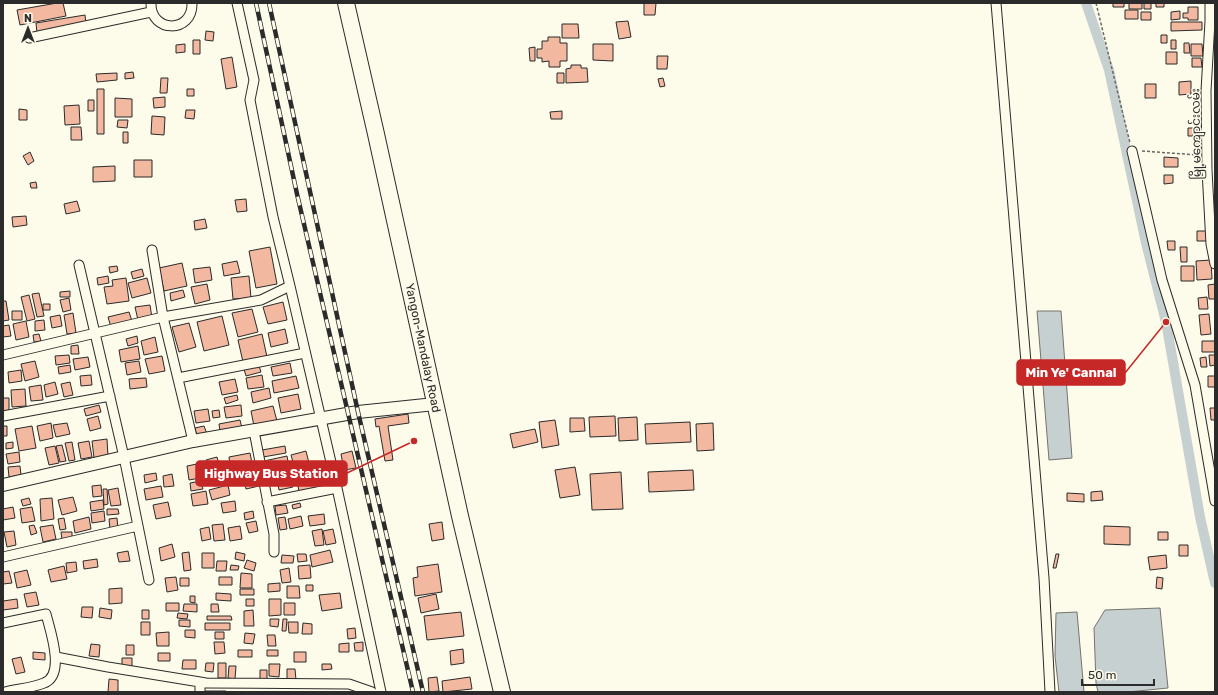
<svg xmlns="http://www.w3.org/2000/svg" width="1218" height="695" font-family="Rubik,'Noto Sans Myanmar',sans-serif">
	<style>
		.water { fill: #c7d0d0; stroke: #74746e }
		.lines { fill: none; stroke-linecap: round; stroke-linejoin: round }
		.canal { stroke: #c7d0d0; stroke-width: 10 }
		.building { fill: #f2b8a0; stroke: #2b2b2b }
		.street-casing { stroke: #2b2b2b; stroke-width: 11 }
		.secondary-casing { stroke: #2b2b2b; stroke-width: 14 }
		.highway-casing { stroke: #2b2b2b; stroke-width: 18 }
		.path { stroke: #6a6964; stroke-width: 1.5; stroke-dasharray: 3 2; stroke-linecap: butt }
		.street { stroke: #fdfbea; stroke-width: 9 }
		.secondary { stroke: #fdfbea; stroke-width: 12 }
		.highway { stroke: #fdfbea; stroke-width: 16 }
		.rail-casing { stroke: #2b2b2b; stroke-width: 4.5 }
		.rail { stroke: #fdfbea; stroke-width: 3; stroke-dasharray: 9; stroke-linecap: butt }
		.labels { text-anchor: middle; stroke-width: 3; stroke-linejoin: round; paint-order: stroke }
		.street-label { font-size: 12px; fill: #2b2b2b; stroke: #fdfbea }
		.leader { fill: none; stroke: #c62828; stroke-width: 1.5 }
		.callout-dot { fill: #c62828; stroke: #fdfbea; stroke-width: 1.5 }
		.callout { fill: #c62828; stroke: #c62828; stroke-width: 1.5 }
		.callout-label { font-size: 13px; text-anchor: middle; font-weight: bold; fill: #fff }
	</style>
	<rect width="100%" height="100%" fill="#fdfbea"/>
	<!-- water -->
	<path class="water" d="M 1037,311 L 1061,311 L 1072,458 L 1049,460 Z
		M 1160,608 L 1168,688 L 1128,692 L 1098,692 L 1096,683 L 1094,628 L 1105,610 Z
		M 1077,612 L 1084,692 L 1059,692 L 1055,656 L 1056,613 Z"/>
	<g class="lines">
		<!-- canal -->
		<path class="canal" d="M 1086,3 L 1109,70 L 1146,243 L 1166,322 L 1200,517 L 1215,583"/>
	</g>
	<!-- building -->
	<path class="building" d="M 57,3 L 63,3 L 66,16 L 20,25 L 17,10 Z
		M 644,3 L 656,3 L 655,15 L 644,15 Z
		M 1113,3 L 1124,3 L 1124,7 L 1113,7 Z
		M 1129,3 L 1142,3 L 1142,9 L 1129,9 Z
		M 1144,3 L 1151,3 L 1151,9 L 1144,9 Z
		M 1156,3 L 1164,3 L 1164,7 L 1156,7 Z
		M 1188,7 L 1198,7 L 1198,20 L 1188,20 L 1188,18 L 1183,18 L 1183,13 L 1188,13 Z
		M 1125,10 L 1138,10 L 1138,19 L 1125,19 Z
		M 1180,11 L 1180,19 L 1171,20 L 1171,12 Z
		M 1141,12 L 1151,12 L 1151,20 L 1141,20 Z
		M 85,15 L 86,24 L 37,33 L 36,23 Z
		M 628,21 L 631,37 L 619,39 L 616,22 Z
		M 1171,22 L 1202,22 L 1202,30 L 1171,31 Z
		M 562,24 L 578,24 L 579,38 L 562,38 Z
		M 206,31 L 214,32 L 213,41 L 205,40 Z
		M 1161,35 L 1167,35 L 1167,43 L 1161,43 Z
		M 548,37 L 560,37 L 560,43 L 567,43 L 567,61 L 560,61 L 560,67 L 549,67 L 549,61 L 542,62 L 542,58 L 537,58 L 537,49 L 542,49 L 542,41 L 548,41 Z
		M 193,40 L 200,40 L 200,54 L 193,54 Z
		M 1171,40 L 1176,40 L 1176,49 L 1171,49 Z
		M 1184,43 L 1189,43 L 1190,53 L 1184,53 Z
		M 185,44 L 185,52 L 176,53 L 176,45 Z
		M 593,44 L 613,44 L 613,61 L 593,60 Z
		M 1191,44 L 1202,44 L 1203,56 L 1191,56 Z
		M 535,47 L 535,61 L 530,61 L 529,48 Z
		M 1166,52 L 1177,52 L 1177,64 L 1166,64 Z
		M 657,56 L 668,56 L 667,69 L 657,69 Z
		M 232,57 L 237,87 L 226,89 L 221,59 Z
		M 1192,58 L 1201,58 L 1202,67 L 1192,67 Z
		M 571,65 L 581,65 L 581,68 L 587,68 L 588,82 L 566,83 L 566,69 L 571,68 Z
		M 133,72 L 134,78 L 125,79 L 125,73 Z
		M 117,73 L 117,80 L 97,82 L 96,74 Z
		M 557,73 L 564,73 L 564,83 L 557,83 Z
		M 161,78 L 168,78 L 167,93 L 160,93 Z
		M 663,78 L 665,86 L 660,87 L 658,79 Z
		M 1191,81 L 1191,94 L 1179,95 L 1179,82 Z
		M 1145,84 L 1156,84 L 1156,98 L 1145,98 Z
		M 97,89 L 104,89 L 104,134 L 97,134 Z
		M 187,89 L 194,89 L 194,96 L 187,96 Z
		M 1195,89 L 1201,89 L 1202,98 L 1195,98 Z
		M 165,97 L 165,107 L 154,108 L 153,98 Z
		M 115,98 L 132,99 L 132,117 L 115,117 Z
		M 88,100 L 94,100 L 94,111 L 88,111 Z
		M 79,105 L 80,124 L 65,125 L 64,106 Z
		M 19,109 L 27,110 L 27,120 L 19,120 Z
		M 186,110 L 195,110 L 194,119 L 185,118 Z
		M 562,111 L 562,119 L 551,119 L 550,112 Z
		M 152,116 L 165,117 L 164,135 L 151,134 Z
		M 118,120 L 128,120 L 127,128 L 117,127 Z
		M 71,127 L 81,127 L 82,140 L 71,140 Z
		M 1197,127 L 1204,127 L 1205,133 L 1197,133 Z
		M 1188,128 L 1193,128 L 1193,136 L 1188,136 Z
		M 123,132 L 128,132 L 128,143 L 123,143 Z
		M 1195,138 L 1203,138 L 1203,147 L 1195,147 Z
		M 30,152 L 34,161 L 28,165 L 23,156 Z
		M 1164,157 L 1178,158 L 1178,167 L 1164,167 Z
		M 134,160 L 152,160 L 152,177 L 134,177 Z
		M 115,166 L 115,181 L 93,182 L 93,167 Z
		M 1196,169 L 1205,169 L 1205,176 L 1196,176 Z
		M 1164,175 L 1173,175 L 1173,183 L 1164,184 Z
		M 36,182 L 37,188 L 31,188 L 30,183 Z
		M 246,199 L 247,211 L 237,212 L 235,200 Z
		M 77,201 L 80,211 L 66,214 L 64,204 Z
		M 26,216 L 27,225 L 13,227 L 12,217 Z
		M 205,219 L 207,228 L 195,230 L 194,221 Z
		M 1197,231 L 1208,231 L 1208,241 L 1197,241 Z
		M 1167,241 L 1175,241 L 1175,250 L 1168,250 Z
		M 270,247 L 277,284 L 256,288 L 249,251 Z
		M 1180,247 L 1187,247 L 1187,262 L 1181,262 Z
		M 1211,260 L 1212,279 L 1197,280 L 1196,261 Z
		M 237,261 L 240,273 L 224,276 L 222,264 Z
		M 182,263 L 187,286 L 164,291 L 159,268 Z
		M 117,266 L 118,271 L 110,273 L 109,267 Z
		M 1181,266 L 1194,266 L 1194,281 L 1181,281 Z
		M 210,267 L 212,280 L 195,283 L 193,269 Z
		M 142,269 L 144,276 L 133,279 L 131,272 Z
		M 108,276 L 109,283 L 98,285 L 97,278 Z
		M 249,276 L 251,298 L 233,299 L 231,278 Z
		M 126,278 L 129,301 L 107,304 L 104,287 L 113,286 L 112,280 Z
		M 147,278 L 151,293 L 132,298 L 128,283 Z
		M 207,284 L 210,300 L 195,304 L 191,287 Z
		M 1215,284 L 1215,299 L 1209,299 L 1208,285 Z
		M 183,290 L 185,297 L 171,301 L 170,293 Z
		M 70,291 L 70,297 L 60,297 L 60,292 Z
		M 39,293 L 44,316 L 37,317 L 32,294 Z
		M 29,295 L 35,319 L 27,321 L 21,297 Z
		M 1207,297 L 1208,309 L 1199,309 L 1198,298 Z
		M 69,298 L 71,310 L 63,312 L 60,300 Z
		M 3,301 L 6,301 L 9,320 L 3,321 Z
		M 283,302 L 287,320 L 268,324 L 263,307 Z
		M 43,304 L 50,304 L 50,310 L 43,310 Z
		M 150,305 L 152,318 L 138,320 L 135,307 Z
		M 252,309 L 258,332 L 238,337 L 232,313 Z
		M 12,311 L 22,311 L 22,320 L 12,320 Z
		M 129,312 L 132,321 L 111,327 L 108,317 Z
		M 73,313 L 76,333 L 67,334 L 64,315 Z
		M 1209,314 L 1211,334 L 1201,335 L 1199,315 Z
		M 60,315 L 62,326 L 52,328 L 50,317 Z
		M 222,316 L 229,345 L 204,351 L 197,322 Z
		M 44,320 L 45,330 L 35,331 L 35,321 Z
		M 26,321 L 29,337 L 16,340 L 13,324 Z
		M 189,323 L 196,347 L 179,352 L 172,327 Z
		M 9,325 L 11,336 L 3,337 L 3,326 Z
		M 285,329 L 288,343 L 271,347 L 268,333 Z
		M 39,334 L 41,341 L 34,342 L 33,335 Z
		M 262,334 L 267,357 L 243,362 L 238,340 Z
		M 137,336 L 138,343 L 128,346 L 126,339 Z
		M 155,337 L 158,352 L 144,355 L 141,341 Z
		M 1202,341 L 1215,341 L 1215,352 L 1202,352 Z
		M 78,345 L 79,354 L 71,354 L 71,346 Z
		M 138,346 L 140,359 L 121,362 L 119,350 Z
		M 69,355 L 70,363 L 56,365 L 55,356 Z
		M 1209,355 L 1215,355 L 1215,365 L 1210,366 Z
		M 162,356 L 165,371 L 149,374 L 145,359 Z
		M 88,357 L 90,367 L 75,370 L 73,359 Z
		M 1206,357 L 1207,367 L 1201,367 L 1200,358 Z
		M 35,361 L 39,377 L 25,381 L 21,364 Z
		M 139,361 L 141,372 L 127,375 L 125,363 Z
		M 290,363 L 292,373 L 273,376 L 271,367 Z
		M 70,365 L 71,372 L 59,374 L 58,367 Z
		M 259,366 L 261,372 L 246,376 L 244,369 Z
		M 21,370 L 22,381 L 9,383 L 8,372 Z
		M 91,375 L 92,385 L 81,386 L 80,376 Z
		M 262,375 L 264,387 L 248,389 L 246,378 Z
		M 296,376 L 299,388 L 274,393 L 272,381 Z
		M 1208,376 L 1215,376 L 1215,387 L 1208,387 Z
		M 146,378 L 147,387 L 130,389 L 129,379 Z
		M 235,379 L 238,392 L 222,395 L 219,382 Z
		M 55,382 L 58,394 L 46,397 L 44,385 Z
		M 70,382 L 73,395 L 64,397 L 61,384 Z
		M 41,385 L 43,400 L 31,401 L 29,387 Z
		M 269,388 L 271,398 L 253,403 L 251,392 Z
		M 25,389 L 26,406 L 12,407 L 11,390 Z
		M 298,394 L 301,409 L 281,413 L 278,398 Z
		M 237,395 L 238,400 L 226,404 L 224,398 Z
		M 3,398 L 9,398 L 9,411 L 3,411 Z
		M 99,405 L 101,412 L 86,416 L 84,409 Z
		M 241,405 L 242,416 L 226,418 L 224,407 Z
		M 273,406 L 277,421 L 254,426 L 251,411 Z
		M 1210,408 L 1215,408 L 1215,420 L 1211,420 Z
		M 208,409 L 210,421 L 196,423 L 194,411 Z
		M 219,410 L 220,417 L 213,418 L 212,411 Z
		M 408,414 L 409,423 L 388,426 L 393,460 L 385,461 L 379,426 L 376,427 L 375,419 Z
		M 98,416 L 101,428 L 90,431 L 87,419 Z
		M 615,416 L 616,436 L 590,437 L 589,417 Z
		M 637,417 L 638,440 L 619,441 L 618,418 Z
		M 570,418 L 584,418 L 585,431 L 570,432 Z
		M 240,420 L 242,428 L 220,431 L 219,424 Z
		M 555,420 L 559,445 L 542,448 L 539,422 Z
		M 690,422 L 691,442 L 646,444 L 645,424 Z
		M 51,423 L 53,438 L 40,441 L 37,426 Z
		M 67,423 L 70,434 L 56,437 L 53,425 Z
		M 713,423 L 714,450 L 697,451 L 696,424 Z
		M 3,426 L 7,426 L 7,436 L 3,436 Z
		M 32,426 L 36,448 L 19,451 L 15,429 Z
		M 204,426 L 207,434 L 197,437 L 195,428 Z
		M 535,429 L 538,442 L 513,448 L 510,434 Z
		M 107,439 L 108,457 L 94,458 L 92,441 Z
		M 89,441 L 92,457 L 81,459 L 78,443 Z
		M 13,442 L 13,448 L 6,449 L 6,443 Z
		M 72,442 L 75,460 L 69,461 L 65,443 Z
		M 62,445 L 66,461 L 60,462 L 56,446 Z
		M 55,446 L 59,463 L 49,465 L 45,448 Z
		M 285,446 L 286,453 L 263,457 L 262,450 Z
		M 306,451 L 309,463 L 294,466 L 291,455 Z
		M 352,451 L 356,468 L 344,470 L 341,454 Z
		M 19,452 L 20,462 L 8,464 L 6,454 Z
		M 250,453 L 252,463 L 230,466 L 229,457 Z
		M 287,456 L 289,467 L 266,472 L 264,461 Z
		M 217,457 L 220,468 L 208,471 L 206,460 Z
		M 197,464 L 200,478 L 189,480 L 187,466 Z
		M 20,466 L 21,475 L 9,477 L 8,467 Z
		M 575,467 L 580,495 L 560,498 L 555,470 Z
		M 693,470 L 694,490 L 649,492 L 648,472 Z
		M 290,472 L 293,487 L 279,490 L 276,475 Z
		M 621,472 L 623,509 L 592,510 L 590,474 Z
		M 156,473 L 157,480 L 145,483 L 144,475 Z
		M 226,473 L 228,483 L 214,486 L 212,477 Z
		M 318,473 L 320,487 L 299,491 L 296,477 Z
		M 172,474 L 174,486 L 164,487 L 163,476 Z
		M 257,479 L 259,486 L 246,489 L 244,482 Z
		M 201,481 L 203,489 L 191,491 L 190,483 Z
		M 101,485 L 102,496 L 93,497 L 92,486 Z
		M 228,485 L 230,495 L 212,500 L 209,490 Z
		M 161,486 L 163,497 L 146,500 L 144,489 Z
		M 118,488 L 121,505 L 111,506 L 108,490 Z
		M 103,489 L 107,489 L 108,504 L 104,505 Z
		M 206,491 L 208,504 L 193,506 L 191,494 Z
		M 1102,491 L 1103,500 L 1091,501 L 1091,492 Z
		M 1067,493 L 1084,494 L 1084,502 L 1067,501 Z
		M 73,497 L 77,511 L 62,515 L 58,500 Z
		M 29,498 L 31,504 L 23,506 L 21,500 Z
		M 52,498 L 54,519 L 41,521 L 40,499 Z
		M 103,500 L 104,509 L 91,511 L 90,502 Z
		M 235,501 L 236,511 L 223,513 L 221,503 Z
		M 168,502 L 171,516 L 156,519 L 153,505 Z
		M 300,503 L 301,507 L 293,509 L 292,505 Z
		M 286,505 L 288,513 L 276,515 L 275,506 Z
		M 13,507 L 15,518 L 3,520 L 3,509 Z
		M 32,507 L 35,521 L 22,523 L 20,509 Z
		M 107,509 L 118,509 L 119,514 L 107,515 Z
		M 104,511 L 105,521 L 92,523 L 91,513 Z
		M 253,511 L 254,518 L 245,520 L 244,513 Z
		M 324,514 L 325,524 L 310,526 L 308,516 Z
		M 301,516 L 303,526 L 290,529 L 288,519 Z
		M 89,517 L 91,529 L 75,533 L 73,521 Z
		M 285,517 L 287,529 L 280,530 L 278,518 Z
		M 64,518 L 66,529 L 60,530 L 58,519 Z
		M 117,518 L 118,529 L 110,529 L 109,519 Z
		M 256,521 L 258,531 L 249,533 L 246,523 Z
		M 442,522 L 444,539 L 432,541 L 429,524 Z
		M 223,524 L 225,540 L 214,541 L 212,525 Z
		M 34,525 L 37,533 L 31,535 L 29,526 Z
		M 53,525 L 56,539 L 43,542 L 40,527 Z
		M 240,526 L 242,539 L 230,541 L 228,528 Z
		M 1104,526 L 1130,527 L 1130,545 L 1104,544 Z
		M 209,527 L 211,539 L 202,541 L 200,529 Z
		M 322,529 L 324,545 L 315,546 L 312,531 Z
		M 333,529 L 336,543 L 326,545 L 323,531 Z
		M 14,531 L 16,545 L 7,547 L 4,532 Z
		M 61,532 L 72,532 L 72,540 L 62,540 Z
		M 1158,532 L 1168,532 L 1168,540 L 1158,540 Z
		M 172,544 L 175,557 L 161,561 L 159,548 Z
		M 1179,545 L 1188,545 L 1188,556 L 1179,556 Z
		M 330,550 L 333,562 L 312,567 L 310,555 Z
		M 128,551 L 130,561 L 119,562 L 117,553 Z
		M 189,552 L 191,570 L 184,571 L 182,553 Z
		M 236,552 L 245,554 L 244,561 L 235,559 Z
		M 202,553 L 214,553 L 214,568 L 202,568 Z
		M 297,554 L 306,554 L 307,561 L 298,562 Z
		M 1056,554 L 1059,554 L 1056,568 L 1053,568 Z
		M 282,555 L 294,556 L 293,563 L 281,563 Z
		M 1166,555 L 1167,568 L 1150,570 L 1148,557 Z
		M 97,559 L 98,567 L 84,569 L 83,561 Z
		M 247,560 L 256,563 L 254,571 L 244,568 Z
		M 217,561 L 227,561 L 226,571 L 216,571 Z
		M 76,562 L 77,571 L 67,573 L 66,563 Z
		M 438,564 L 442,592 L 415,596 L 413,578 L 418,577 L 417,567 Z
		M 231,565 L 239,566 L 238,570 L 230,570 Z
		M 310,565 L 311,578 L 299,579 L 298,566 Z
		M 64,566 L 67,579 L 51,582 L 48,570 Z
		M 289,568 L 291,582 L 282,583 L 280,570 Z
		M 27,570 L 31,585 L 17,588 L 14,573 Z
		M 9,571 L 12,583 L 3,584 L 3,572 Z
		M 241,573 L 252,574 L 252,588 L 240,588 Z
		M 176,577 L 178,590 L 167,592 L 165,578 Z
		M 219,577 L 232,577 L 232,585 L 219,585 Z
		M 1157,577 L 1163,578 L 1162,589 L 1156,588 Z
		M 180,578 L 189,578 L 189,586 L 180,586 Z
		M 280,583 L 280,591 L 268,592 L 268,584 Z
		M 306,585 L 313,585 L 313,591 L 306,591 Z
		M 287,586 L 299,586 L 300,598 L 287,598 Z
		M 122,588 L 122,603 L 109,604 L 109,589 Z
		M 240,589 L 254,589 L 254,595 L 240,595 Z
		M 36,592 L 39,605 L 27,607 L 24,594 Z
		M 216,593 L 231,594 L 231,601 L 216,600 Z
		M 340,593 L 342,608 L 322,611 L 319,595 Z
		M 436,594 L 439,609 L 421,613 L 418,598 Z
		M 190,596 L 195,596 L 195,603 L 190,602 Z
		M 17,599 L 18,608 L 3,610 L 3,601 Z
		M 246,599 L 254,599 L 254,606 L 246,606 Z
		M 269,599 L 281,599 L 281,615 L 269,616 Z
		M 166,603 L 179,603 L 179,611 L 166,611 Z
		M 284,603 L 295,603 L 295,615 L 284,615 Z
		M 184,604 L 197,604 L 197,612 L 183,611 Z
		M 211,604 L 218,604 L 219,612 L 211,612 Z
		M 82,607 L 93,607 L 92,618 L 81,617 Z
		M 100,608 L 112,610 L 111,619 L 99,617 Z
		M 142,610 L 149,610 L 149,619 L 142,619 Z
		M 253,610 L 254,626 L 244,626 L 244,611 Z
		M 461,612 L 464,636 L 427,640 L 424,616 Z
		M 178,613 L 188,614 L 187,619 L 177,618 Z
		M 207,616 L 231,616 L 232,620 L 207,620 Z
		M 270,619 L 279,619 L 278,627 L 270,626 Z
		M 283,619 L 287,619 L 286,631 L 282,631 Z
		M 179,620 L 190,620 L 190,627 L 179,626 Z
		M 141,622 L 150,622 L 150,635 L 141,635 Z
		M 288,622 L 298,622 L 298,633 L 289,633 Z
		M 205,623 L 230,623 L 230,630 L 205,630 Z
		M 303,623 L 312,624 L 312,634 L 302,634 Z
		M 355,628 L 356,638 L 348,639 L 347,629 Z
		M 185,630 L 195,630 L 195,638 L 185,637 Z
		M 169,632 L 169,646 L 157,646 L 156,633 Z
		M 215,632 L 224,632 L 224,639 L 215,639 Z
		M 245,633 L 255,634 L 253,644 L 244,643 Z
		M 267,635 L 275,635 L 276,646 L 268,646 Z
		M 214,642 L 224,642 L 225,653 L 215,654 Z
		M 363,642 L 363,651 L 355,651 L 354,643 Z
		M 349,643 L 349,652 L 339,652 L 339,644 Z
		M 91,644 L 100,645 L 99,657 L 89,656 Z
		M 126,645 L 134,645 L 134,655 L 126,655 Z
		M 463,649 L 464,663 L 451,665 L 450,651 Z
		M 238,650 L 252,650 L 252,657 L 238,657 Z
		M 267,650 L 278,650 L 278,656 L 267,656 Z
		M 33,652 L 45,653 L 45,660 L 33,659 Z
		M 294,652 L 306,652 L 306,662 L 294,662 Z
		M 158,653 L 170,653 L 170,661 L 158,661 Z
		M 21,657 L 25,672 L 16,674 L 12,659 Z
		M 122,658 L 132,658 L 132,666 L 122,666 Z
		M 183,660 L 196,660 L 196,669 L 182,669 Z
		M 206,663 L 214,663 L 213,672 L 205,671 Z
		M 218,663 L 226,663 L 226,678 L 218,678 Z
		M 269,664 L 280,664 L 279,677 L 269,676 Z
		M 322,664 L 331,664 L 332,669 L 322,670 Z
		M 229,666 L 236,666 L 235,679 L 228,678 Z
		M 287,669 L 295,669 L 296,680 L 287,680 Z
		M 260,670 L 267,670 L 267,681 L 260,681 Z
		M 437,677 L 439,691 L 429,692 L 428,678 Z
		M 470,677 L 472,689 L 443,692 L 442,681 Z
		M 109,679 L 118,680 L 118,692 L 108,692 Z
		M 204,691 L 226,691 L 226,692 L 204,692 Z"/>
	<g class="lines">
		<!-- street casing -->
		<g class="street-casing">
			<path id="street" d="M 151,3 C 150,33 193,34 192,3
				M 237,3 L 254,80 L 250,100 L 273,217 L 290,286 L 337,488 L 381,692
				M 996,3 L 1044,578 L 1050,692
				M 1210,3 L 1210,21 L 1206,91 L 1207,170 L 1211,244 L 1215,264
				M 29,38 L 151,12
				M 1132,151 L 1162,280 L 1195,385 L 1215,501
				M 152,250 L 163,317 L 193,441
				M 79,265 L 124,457 L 149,580
				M 3,355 L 163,317 L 261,300 L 290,286
				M 178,378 L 305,353
				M 3,416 L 110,396
				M 254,431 L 274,534 L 274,552
				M 267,502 L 337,488
				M 3,557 L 138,526
				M 3,623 L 46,614 C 50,630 66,675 44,683 C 32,688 17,689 5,692
				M 56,657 L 108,667 L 206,683 L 349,684 L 372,692
				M 200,692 L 200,682"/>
		</g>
		<!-- secondary casing -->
		<g class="secondary-casing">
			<path id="secondary" d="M 3,485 L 193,441 L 358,412 L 435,404"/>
		</g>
		<!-- highway casing -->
		<g class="highway-casing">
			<path id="highway" d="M 346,3 L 376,134 L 460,516 L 502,692"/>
		</g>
		<!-- path -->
		<path class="path" d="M 1096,3 L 1130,143
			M 1142,151 L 1198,155"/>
		<!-- street -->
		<use href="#street" class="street"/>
		<!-- secondary -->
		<use href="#secondary" class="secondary"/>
		<!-- highway -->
		<use href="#highway" class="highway"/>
		<!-- rail casing -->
		<g class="rail-casing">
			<path id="rail" d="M 256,3 L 297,194 L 413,692
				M 269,3 L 358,412 L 423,692"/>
		</g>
		<!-- rail -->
		<use href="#rail" class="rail"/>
	</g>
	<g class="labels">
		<!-- street labels -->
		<g class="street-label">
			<text transform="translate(1196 134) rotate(-91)" y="4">မြို့မကျောင်းလမ်း</text>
			<text transform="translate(423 348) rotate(78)" y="4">Yangon-Mandalay Road</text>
		</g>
	</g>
	<!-- callouts -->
	<path class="leader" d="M1166 322L1125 373M414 441L347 473"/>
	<g class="callout-dot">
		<circle cx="1166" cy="322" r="4"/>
		<circle cx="414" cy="441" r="4"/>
	</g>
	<g class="callout">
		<rect x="1017" y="360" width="108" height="25" rx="4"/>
		<rect x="196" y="461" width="151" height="25" rx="4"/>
	</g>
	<g class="callout-label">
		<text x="1071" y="377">Min Ye' Cannal</text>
		<text x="271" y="478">Highway Bus Station</text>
	</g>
	<!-- border -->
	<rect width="1218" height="695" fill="none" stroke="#2b2b2b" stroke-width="8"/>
	<!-- north arrow -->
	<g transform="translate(28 28)" stroke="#fdfbea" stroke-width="3" paint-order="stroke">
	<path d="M0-3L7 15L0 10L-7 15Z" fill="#2b2b2b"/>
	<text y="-6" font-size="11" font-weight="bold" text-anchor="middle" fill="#2b2b2b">N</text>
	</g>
	<!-- scale -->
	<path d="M1082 679v6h72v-6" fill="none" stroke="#2b2b2b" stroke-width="2"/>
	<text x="1088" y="679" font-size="12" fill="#2b2b2b" stroke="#fdfbea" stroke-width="3" paint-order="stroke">50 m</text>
</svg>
